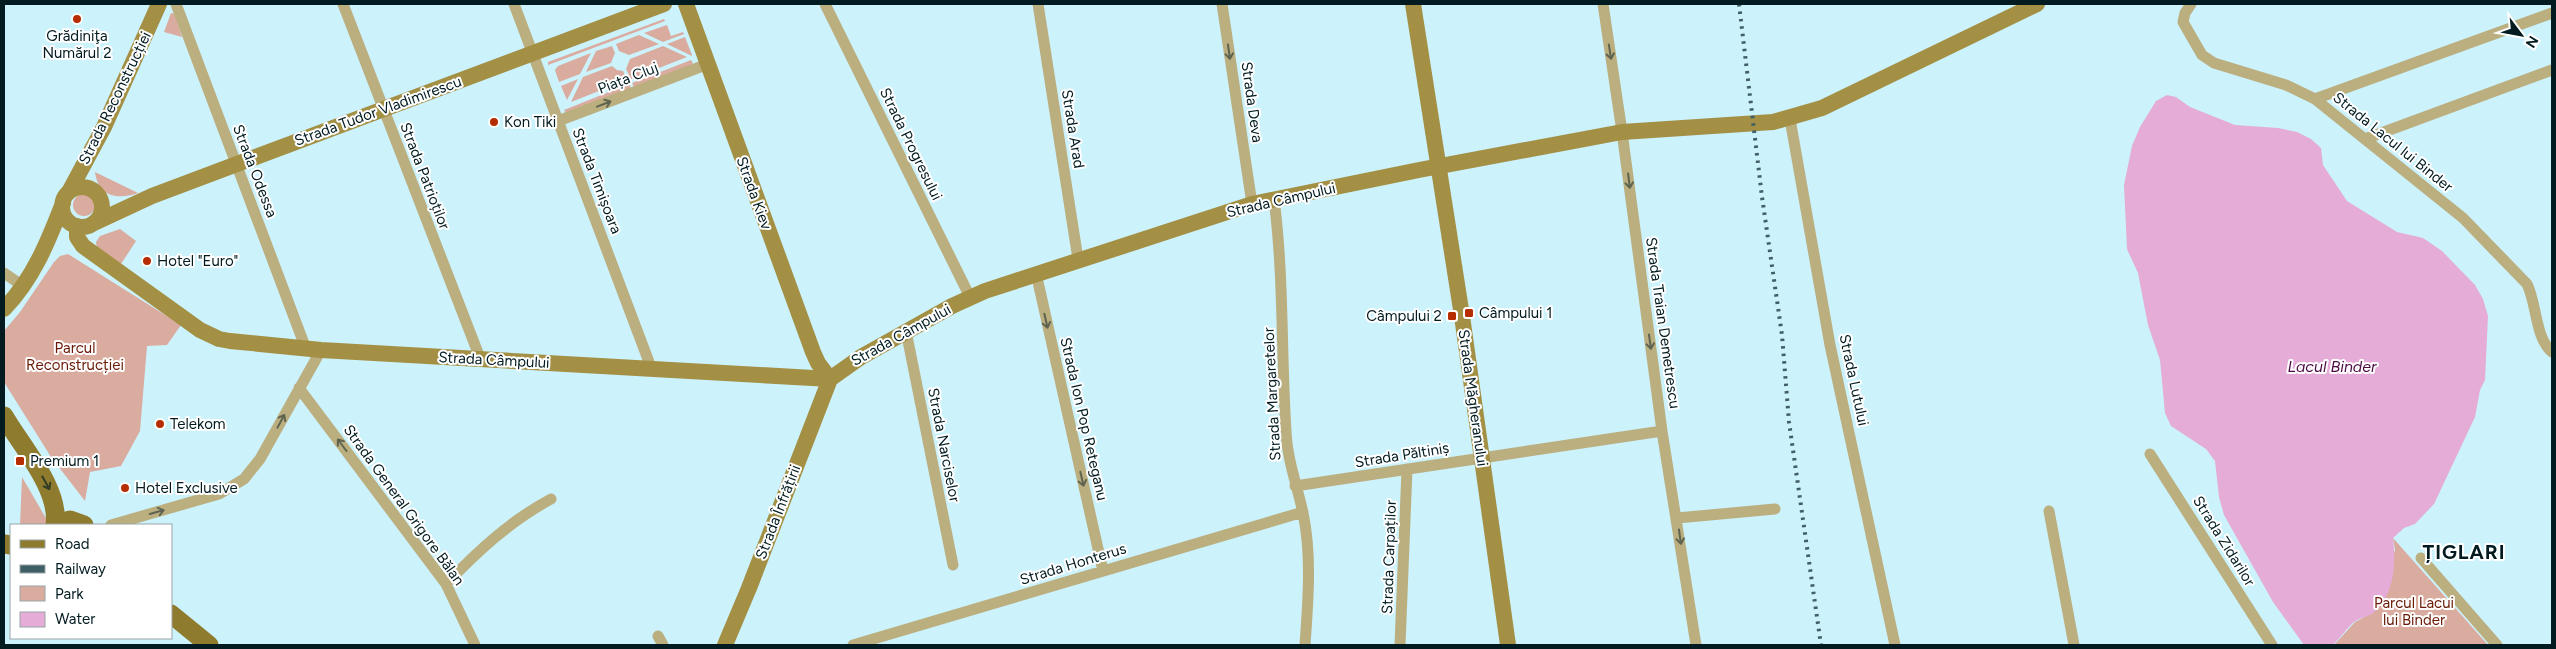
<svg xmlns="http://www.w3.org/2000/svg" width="2556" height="649" font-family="Figtree,sans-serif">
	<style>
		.green { fill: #daab9f }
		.water { fill: #e4acd7 }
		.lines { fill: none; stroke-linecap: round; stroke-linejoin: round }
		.street { stroke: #bbae7f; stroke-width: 11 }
		.secondary { stroke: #a49044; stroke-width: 16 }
		.primary { stroke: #8f7b2d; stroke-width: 19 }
		.rail { stroke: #405e65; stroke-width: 4; stroke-dasharray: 2.5 5; stroke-linecap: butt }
		.oneway { stroke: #5e6450 }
		.oneway2 { stroke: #333d25 }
		.poi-dot { fill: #b72d02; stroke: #fff; stroke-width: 2 }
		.labels { text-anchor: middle; stroke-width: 4; stroke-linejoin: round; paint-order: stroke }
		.poi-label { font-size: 15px; fill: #011b21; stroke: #fff; text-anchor: start }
		.street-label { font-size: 15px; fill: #011b21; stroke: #fff }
		.park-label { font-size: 15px; fill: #691905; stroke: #fff }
		.water-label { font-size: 16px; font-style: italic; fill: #4c0a43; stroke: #fff }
		.district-label { font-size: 20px; font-weight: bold; letter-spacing: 1px; fill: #011b21; stroke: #fff }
	</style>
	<rect width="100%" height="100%" fill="#ccf2fc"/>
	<!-- green -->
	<path class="green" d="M 171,13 L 175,14 L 182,37 L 164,32 Z
		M 664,19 L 665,21 L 548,65 L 548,62 Z
		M 667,25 L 671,36 L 683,32 L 684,34 L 663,42 L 644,33 Z
		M 639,35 L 659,44 L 629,55 L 619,51 L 616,44 Z
		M 685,37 L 692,55 L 692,56 L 667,44 Z
		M 612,46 L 615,53 L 611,63 L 586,72 L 596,51 Z
		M 663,46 L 687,57 L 631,79 L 626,69 L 630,59 Z
		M 591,53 L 580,74 L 559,82 L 555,70 L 558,66 Z
		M 691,60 L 693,63 L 690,66 L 634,87 L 632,83 Z
		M 612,66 L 617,70 L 623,71 L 627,80 L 571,102 L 583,77 Z
		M 578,79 L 567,100 L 561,86 Z
		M 629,84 L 631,88 L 566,113 L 564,110 Z
		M 95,172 L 138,193 C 118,200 98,197 95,172 Z
		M73 205a11 11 0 1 1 22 0a11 11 0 1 1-22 0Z
		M 120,229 L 136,241 L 119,267 L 97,249 L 96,242 L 100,236 Z
		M 68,254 L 181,325 L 167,345 L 147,346 L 140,431 L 121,466 L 90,472 L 85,501 L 51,457 L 4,382 L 4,331 L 20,312 L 54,262 L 60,256 Z
		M 22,477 L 47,520 L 47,525 L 20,525 Z
		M 2393,538 L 2488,645 L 2334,645 L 2355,622 L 2372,613 L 2395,550 Z"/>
	<!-- water -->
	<path class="water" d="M 2167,95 L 2176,97 L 2190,107 L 2235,125 L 2278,128 L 2297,132 L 2311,139 L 2321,148 L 2323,165 L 2347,201 L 2397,232 L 2423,238 L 2442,251 L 2475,285 L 2483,299 L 2488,316 L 2485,380 L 2480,390 L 2475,417 L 2434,504 L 2415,524 L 2404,528 L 2393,538 C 2396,563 2395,596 2372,614 C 2367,617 2359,618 2354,622 C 2347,628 2340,638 2333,645 L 2304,645 L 2273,602 L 2224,515 L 2219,497 L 2215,461 L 2206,449 L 2171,426 L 2165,413 L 2160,360 L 2148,325 L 2138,273 L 2127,249 L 2124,185 L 2132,146 L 2140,127 L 2156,101 Z"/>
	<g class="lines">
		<!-- street -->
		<path class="street" d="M 176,4 L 306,349
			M 343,4 L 480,358
			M 514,4 L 652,370
			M 825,4 L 970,297
			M 1038,4 L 1078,259
			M 1222,4 L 1252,204
			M 1603,4 L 1622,132 L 1662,431 L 1696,645
			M 2191,4 L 2185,13 L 2183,22 L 2202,55 L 2214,63 L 2286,85 L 2315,99 L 2463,218 L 2527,284 C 2537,304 2535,338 2552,352
			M 2315,99 L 2552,13
			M 1790,119 L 1830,345 L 1895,645
			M 558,121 L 708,64
			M 2365,139 L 2552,70
			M 1274,199 C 1284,276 1281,354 1286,431 C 1287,459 1297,485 1303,513 C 1312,556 1308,601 1305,645
			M 4,273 L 23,286
			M 1036,273 L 1103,571
			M 906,331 L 953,565
			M 299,388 L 446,584 L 475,645
			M 2150,454 L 2272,645
			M 1295,486 L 1662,431
			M 2049,511 L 2074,645
			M 1677,518 L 1775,509
			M 111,525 L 219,494 L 244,479 L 260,459 L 321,350
			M 2421,558 L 2497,645
			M 446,584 C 478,551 510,521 551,499
			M 658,636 L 663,645
			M 853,645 L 1303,512
			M 1400,645 L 1407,469"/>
		<!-- secondary -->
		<path class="secondary" d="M 686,4 L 813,352 L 818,363 L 830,379 L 749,588 L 725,645
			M 1413,4 L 1462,316 L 1508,645
			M62 207a20 20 0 1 1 40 0a20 20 0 1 1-40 0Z
			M 69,192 L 104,127 L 159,4
			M 94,223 L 152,196 L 237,164 L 664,4
			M 77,226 L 77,237 L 83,246 L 200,330 L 219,339 L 230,341 L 321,350 L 830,379 L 861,357 L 952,306 L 985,291 L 1252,204 L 1419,170 L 1622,132 L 1773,122 L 1822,108 L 2037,4
			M 4,309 C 33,279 48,242 63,203"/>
		<!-- primary -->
		<path class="primary" d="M 4,416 C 22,447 60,489 55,525
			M 56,525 L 70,520 L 84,525
			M 4,544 L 11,545
			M 171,614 L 209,645"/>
		<!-- rail -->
		<path class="rail" d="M 1739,4 L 1762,197 L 1782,335 L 1789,422 L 1821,645"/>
	</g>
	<!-- one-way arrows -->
	<defs><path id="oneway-shaft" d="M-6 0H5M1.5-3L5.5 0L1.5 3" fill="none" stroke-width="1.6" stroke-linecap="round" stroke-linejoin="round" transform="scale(1.25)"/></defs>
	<g class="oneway">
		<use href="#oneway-shaft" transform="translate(1229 52) rotate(82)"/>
		<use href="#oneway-shaft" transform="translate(1610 52) rotate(81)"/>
		<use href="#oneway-shaft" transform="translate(604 104) rotate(-21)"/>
		<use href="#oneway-shaft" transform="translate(1629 181) rotate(83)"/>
		<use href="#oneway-shaft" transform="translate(1046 321) rotate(77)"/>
		<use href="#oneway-shaft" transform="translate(1650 342) rotate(82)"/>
		<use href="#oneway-shaft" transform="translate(281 421) rotate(-62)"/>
		<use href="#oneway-shaft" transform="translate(342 445) rotate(-127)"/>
		<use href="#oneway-shaft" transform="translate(1082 479) rotate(77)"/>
		<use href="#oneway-shaft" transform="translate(157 512) rotate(-16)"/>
		<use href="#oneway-shaft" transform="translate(1680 537) rotate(82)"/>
	</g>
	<use class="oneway2" href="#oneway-shaft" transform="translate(46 483) rotate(61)"/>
	<!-- markers -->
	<g class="poi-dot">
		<circle cx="77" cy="19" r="5"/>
		<circle cx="494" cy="122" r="5"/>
		<circle cx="147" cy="261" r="5"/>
		<rect x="1464" y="308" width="10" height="10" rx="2.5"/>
		<rect x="1447" y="311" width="10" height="10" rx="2.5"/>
		<circle cx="160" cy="424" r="5"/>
		<rect x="15" y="456" width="10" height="10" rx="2.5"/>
		<circle cx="125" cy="488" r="5"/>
	</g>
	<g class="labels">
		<!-- poi labels -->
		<g class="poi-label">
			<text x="77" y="41" text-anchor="middle">Grădiniţa<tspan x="77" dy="17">Numărul 2</tspan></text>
			<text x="504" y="127">Kon Tiki</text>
			<text x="157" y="266">Hotel "Euro"</text>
			<text x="1479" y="318">Câmpului 1</text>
			<text x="1442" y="321" text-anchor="end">Câmpului 2</text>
			<text x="170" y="429">Telekom</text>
			<text x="30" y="466">Premium 1</text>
			<text x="135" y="493">Hotel Exclusive</text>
		</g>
		<!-- street labels -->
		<g class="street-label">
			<text transform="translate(628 78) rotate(-21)" y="5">Piața Cluj</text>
			<text transform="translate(115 98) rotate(-64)" y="5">Strada Reconstrucției</text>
			<text transform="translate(1252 102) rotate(82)" y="5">Strada Deva</text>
			<text transform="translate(378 111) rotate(-20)" y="5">Strada Tudor Vladimirescu</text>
			<text transform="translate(1073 129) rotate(81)" y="5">Strada Arad</text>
			<text transform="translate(2393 142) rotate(39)" y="5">Strada Lacul lui Binder</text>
			<text transform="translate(911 144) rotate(64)" y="5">Strada Progresului</text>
			<text transform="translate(255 171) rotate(69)" y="5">Strada Odessa</text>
			<text transform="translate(425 176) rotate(69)" y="5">Strada Patrioților</text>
			<text transform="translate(597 181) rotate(69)" y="5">Strada Timișoara</text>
			<text transform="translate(754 193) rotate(70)" y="5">Strada Kiev</text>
			<text transform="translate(1281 200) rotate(-13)" y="5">Strada Câmpului</text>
			<text transform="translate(1663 323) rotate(82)" y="5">Strada Traian Demetrescu</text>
			<text transform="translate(901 335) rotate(-29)" y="5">Strada Câmpului</text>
			<text transform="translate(494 360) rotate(3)" y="5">Strada Câmpului</text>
			<text transform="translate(1854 380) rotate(78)" y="5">Strada Lutului</text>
			<text transform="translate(1272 394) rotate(-93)" y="5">Strada Margaretelor</text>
			<text transform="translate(1473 398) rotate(82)" y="5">Strada Măgheranului</text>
			<text transform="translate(1084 419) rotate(77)" y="5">Strada Ion Pop Reteganu</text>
			<text transform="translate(944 445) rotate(79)" y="5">Strada Narciselor</text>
			<text transform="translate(1402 455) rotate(-9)" y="5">Strada Păltiniș</text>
			<text transform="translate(404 505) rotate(54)" y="5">Strada General Grigore Bălan</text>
			<text transform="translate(778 512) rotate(-69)" y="5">Strada Înfrățirii</text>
			<text transform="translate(2224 541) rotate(58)" y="5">Strada Zidarilor</text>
			<text transform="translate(1389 557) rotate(-88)" y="5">Strada Carpaților</text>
			<text transform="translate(1073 564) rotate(-17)" y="5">Strada Honterus</text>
		</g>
		<!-- park labels -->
		<g class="park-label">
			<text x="75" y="353">Parcul<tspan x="75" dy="17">Reconstrucției</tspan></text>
			<text x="2414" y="608">Parcul Lacui<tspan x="2414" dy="17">lui Binder</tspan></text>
		</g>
		<!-- water labels -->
		<g class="water-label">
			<text x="2332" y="372">Lacul Binder</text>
		</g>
		<!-- district labels -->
		<g class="district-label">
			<text x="2464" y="559">ȚIGLARI</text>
		</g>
	</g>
	<!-- border -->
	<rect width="2556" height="649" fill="none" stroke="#011b21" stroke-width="10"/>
	<!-- legend -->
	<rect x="10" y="524" width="162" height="115" fill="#ffffff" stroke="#99a4a6"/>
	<rect x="20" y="540" width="25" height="8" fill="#8f7b2d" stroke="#99a4a6"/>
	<text x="55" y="549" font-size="15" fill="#011b21">Road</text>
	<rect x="20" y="565" width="25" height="8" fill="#405e65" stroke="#99a4a6"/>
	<text x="55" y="574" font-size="15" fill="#011b21">Railway</text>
	<rect x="20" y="586" width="25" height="15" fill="#daab9f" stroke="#99a4a6"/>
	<text x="55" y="599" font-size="15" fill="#011b21">Park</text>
	<rect x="20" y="612" width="25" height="15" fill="#e4acd7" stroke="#99a4a6"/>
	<text x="55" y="624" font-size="15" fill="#011b21">Water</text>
	<!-- north arrow -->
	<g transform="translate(2521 35) rotate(122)" stroke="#ffffff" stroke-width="4" paint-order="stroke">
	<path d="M0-4L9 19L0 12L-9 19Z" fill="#011b21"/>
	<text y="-8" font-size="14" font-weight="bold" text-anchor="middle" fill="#011b21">N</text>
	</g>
</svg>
